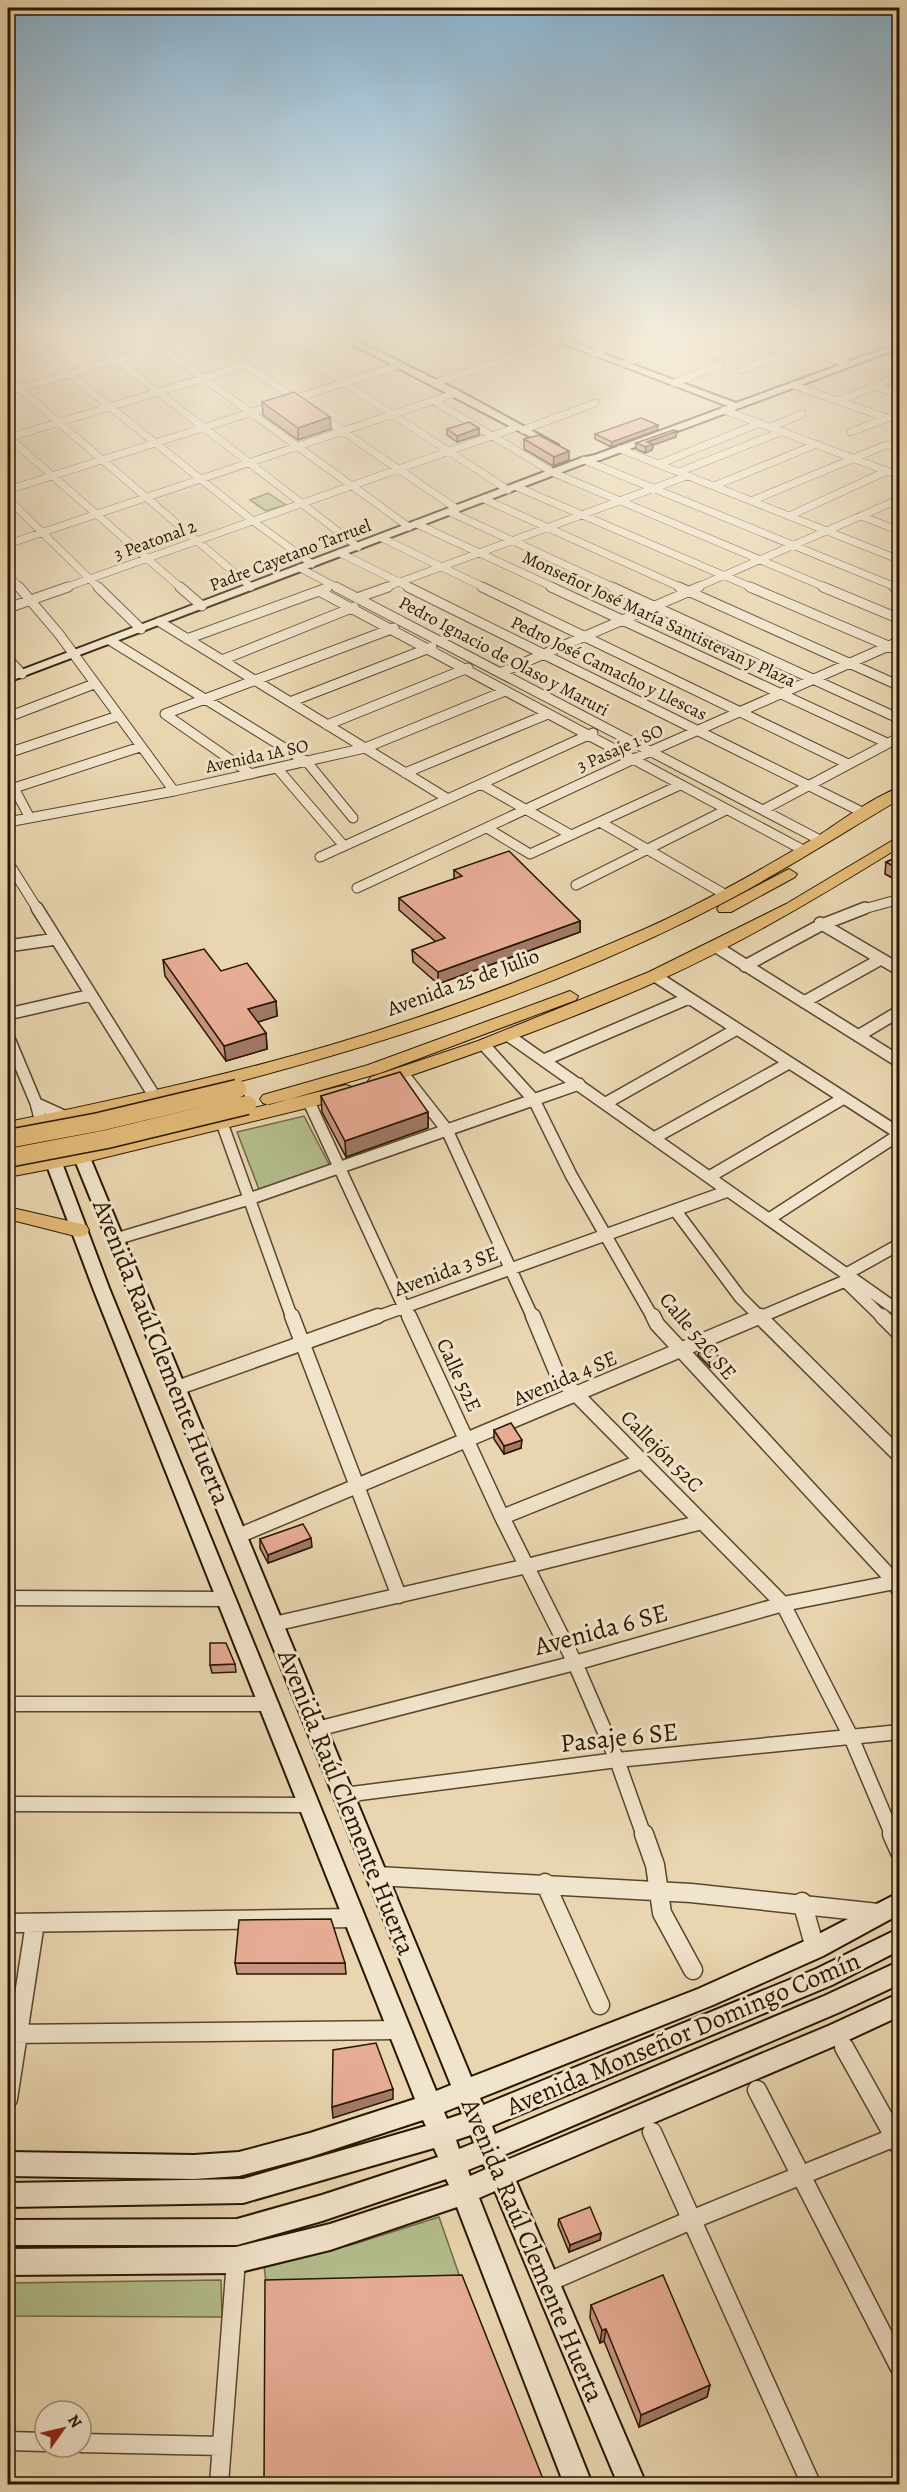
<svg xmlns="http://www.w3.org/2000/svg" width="907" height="2492" font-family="Alegreya,serif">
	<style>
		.green { fill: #b4be8d; stroke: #6e6a46; stroke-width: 1.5 }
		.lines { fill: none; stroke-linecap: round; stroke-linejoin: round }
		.street-far4-casing { stroke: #58462c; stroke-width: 8 }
		.street-far3-casing { stroke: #58462c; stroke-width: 11 }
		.street-far2-casing { stroke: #58462c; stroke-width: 14 }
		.street-far1-casing { stroke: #58462c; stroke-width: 17 }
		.street-casing { stroke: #58462c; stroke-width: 21 }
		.secondary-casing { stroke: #281600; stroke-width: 4 }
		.primary-casing { stroke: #281600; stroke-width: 2 }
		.street-far4 { stroke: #f1e4cc; stroke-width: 7 }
		.street-far3 { stroke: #f1e4cc; stroke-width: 9 }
		.street-far2 { stroke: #f1e4cc; stroke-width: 11 }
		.street-far1 { stroke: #f1e4cc; stroke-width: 14 }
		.street { stroke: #f1e4cc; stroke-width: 18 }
		.secondary { fill: #f1e4cc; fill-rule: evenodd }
		.primary { fill: #e4bb78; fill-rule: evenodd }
		.primary-bridge-casing { stroke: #281600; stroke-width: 21; stroke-linecap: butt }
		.primary-bridge { stroke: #e4bb78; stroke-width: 18 }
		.wall { fill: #c79480; stroke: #281600; stroke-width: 1.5 }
		.shaded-wall { fill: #a27868; stroke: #281600; stroke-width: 1.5 }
		.building { fill: #e7ac95; stroke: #281600; stroke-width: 1.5 }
		.labels { text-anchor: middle; stroke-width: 6; stroke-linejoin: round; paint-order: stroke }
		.far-street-label { font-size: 18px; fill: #281600; stroke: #f1e4cc }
		.street-label { font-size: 21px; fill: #281600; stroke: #f1e4cc }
		.near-street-label { font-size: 26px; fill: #281600; stroke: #f1e4cc }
	</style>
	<rect width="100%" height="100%" fill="#e9d6b0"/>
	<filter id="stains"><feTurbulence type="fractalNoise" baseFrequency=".00333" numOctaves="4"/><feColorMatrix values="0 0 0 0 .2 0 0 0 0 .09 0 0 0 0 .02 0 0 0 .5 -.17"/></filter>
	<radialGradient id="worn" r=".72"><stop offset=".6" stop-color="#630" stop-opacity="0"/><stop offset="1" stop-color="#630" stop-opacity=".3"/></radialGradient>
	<!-- green -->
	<path class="green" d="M 268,493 L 286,505 L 266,511 L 250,500 Z
		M 304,1116 L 331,1168 L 260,1192 L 237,1132 Z
		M 439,2217 L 462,2283 L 267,2291 L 264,2266 L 354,2244 Z
		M 221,2280 L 222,2317 L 8,2316 L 8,2283 Z"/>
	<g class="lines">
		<!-- street-far4 casing -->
		<g class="street-far4-casing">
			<path id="street-far4" d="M 19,334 L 253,521 L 312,564
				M 83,334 L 358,547
				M 142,334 L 409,527
				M 202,334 L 297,400
				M 270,334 L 508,490
				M 756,334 L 847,364
				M 835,334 L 873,347
				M 890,334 L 899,337
				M 669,337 L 679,334
				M 350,340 L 368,334
				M 8,348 L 57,334
				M 593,353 L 645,334
				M 706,358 L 766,337
				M 623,364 L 672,347
				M 741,370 L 798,348
				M 8,379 L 251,587
				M 435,383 L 578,334
				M 674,383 L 722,364
				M 793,385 L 887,418
				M 875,386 L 900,395
				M 8,392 L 202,334
				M 434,401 L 554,473 L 827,588
				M 839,401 L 900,376
				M 724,410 L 900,476
				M 319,415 L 457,509
				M 771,427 L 802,414
				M 523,430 L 595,403
				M 851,432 L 900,413
				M 8,437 L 181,588
				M 8,438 L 341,336
				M 620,449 L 900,560
				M 584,460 L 898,588
				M 659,464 L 760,423
				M 679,472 L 783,431
				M 714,486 L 817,444
				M 517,487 L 753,588
				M 8,490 L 400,365
				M 8,499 L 99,588
				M 484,499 L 682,588
				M 751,501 L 886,445 L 900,446
				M 450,512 L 615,588
				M 789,516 L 887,471
				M 861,516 L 900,531
				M 417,524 L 555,588
				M 382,538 L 485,588
				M 8,544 L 456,393
				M 340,553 L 411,588
				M 300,568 L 338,588
				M 8,574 L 20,588
				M 64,588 L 517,427
				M 384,588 L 687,476
				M 695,588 L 900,499"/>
		</g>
		<!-- street-far3 casing -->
		<g class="street-far3-casing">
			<path id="street-far3" d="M 19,587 L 59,634 L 174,791
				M 98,587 L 141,629
				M 180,587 L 202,606
				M 336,587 L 820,840
				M 408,587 L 864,813
				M 482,587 L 848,764
				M 551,587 L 887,743
				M 612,587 L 900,719
				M 679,587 L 900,686
				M 750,587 L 900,651
				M 823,587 L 900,619
				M 894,587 L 900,589
				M 319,591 L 803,850
				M 357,598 L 388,587
				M 8,608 L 68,587
				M 160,622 L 448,799
				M 187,639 L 327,588
				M 111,641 L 307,762 L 353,818
				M 8,659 L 22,674
				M 222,660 L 354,607
				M 500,673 L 699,587
				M 290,702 L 432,647
				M 165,714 L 394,628
				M 165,714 L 251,774
				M 8,717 L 94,684
				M 327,725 L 468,668
				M 8,753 L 118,716
				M 277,768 L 344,846
				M 405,773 L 548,714
				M 481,784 L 571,835
				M 14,788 L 30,818
				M 8,790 L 140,747
				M 763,810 L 900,737
				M 8,822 L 174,791 L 365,748 L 505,691
				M 600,822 L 726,895
				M 487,828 L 530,854 L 680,785
				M 320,857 L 593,733
				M 8,862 L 38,910
				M 576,885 L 726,810
				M 357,888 L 651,751 L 900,641
				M 860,910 L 900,899"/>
		</g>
		<!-- street-far2 casing -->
		<g class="street-far2-casing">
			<path id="street-far2" d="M 37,908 L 155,1097
				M 820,923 L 900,970
				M 8,946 L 56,939
				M 715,946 L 900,1062
				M 745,966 L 819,926 L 865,908
				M 655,976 L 900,1134
				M 804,1002 L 881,959
				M 8,1014 L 91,995
				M 8,1036 L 36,1103 L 41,1122
				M 509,1036 L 900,1312
				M 858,1036 L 900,1011
				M 484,1045 L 534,1100 L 571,1175 L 653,1318
				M 544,1060 L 689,998
				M 403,1074 L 447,1130 L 533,1318
				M 309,1102 L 409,1318
				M 606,1103 L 737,1029
				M 37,1104 L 66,1117
				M 222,1123 L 292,1318
				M 654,1138 L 789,1063
				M 709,1177 L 844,1098
				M 675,1210 L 740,1297 L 761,1318
				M 769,1219 L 900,1134
				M 116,1239 L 249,1199 L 579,1084
				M 845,1281 L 883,1318
				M 374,1318 L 728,1191
				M 758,1318 L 845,1281 L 848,1273 L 900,1244"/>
		</g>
		<!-- street-far1 casing -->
		<g class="street-far1-casing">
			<path id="street-far1" d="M 292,1316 L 399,1596
				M 409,1316 L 502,1517 L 575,1663 L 617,1760 L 644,1836
				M 533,1316 L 558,1376 L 783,1604 L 851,1737 L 893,1836
				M 653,1316 L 657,1324 L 895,1582 L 900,1593
				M 759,1316 L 900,1456
				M 882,1316 L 900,1334
				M 177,1388 L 378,1316
				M 502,1517 L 642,1461
				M 238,1536 L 761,1316
				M 8,1598 L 225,1599
				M 274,1624 L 527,1566 L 702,1522
				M 8,1704 L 268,1704
				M 317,1729 L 575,1663 L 783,1604 L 900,1581
				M 344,1795 L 617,1760 L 900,1732
				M 8,1804 L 308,1805"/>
		</g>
		<!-- street casing -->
		<g class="street-casing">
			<path id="street" d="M 644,1834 L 655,1865 L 662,1913 L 693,1970
				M 892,1834 L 900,1852
				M 377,1876 L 691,1893 L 878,1913
				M 545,1883 L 600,2005
				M 802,1902 L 815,1948
				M 8,1923 L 354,1918
				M 8,2034 L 398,2030
				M 844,2047 L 900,2147
				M 757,2090 L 900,2368
				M 8,2099 L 35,1923
				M 652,2132 L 811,2484
				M 546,2283 L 691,2220 L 900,2135
				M 8,2441 L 45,2442
				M 81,2443 L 222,2446
				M 219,2484 L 236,2260"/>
		</g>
		<!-- secondary casing -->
		<g class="secondary-casing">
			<path id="secondary" d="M 333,334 L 343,334 L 459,391 L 558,445 L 550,447 Z
				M 538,334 L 550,334 L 736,403 L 900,343 L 900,348 L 600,460 L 586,463 L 8,682 L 8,675 L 581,458 L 595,455 L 728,406 Z
				M 76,1138 L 84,1143 L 471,2077 L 698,1989 L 807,1940 L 900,1892 L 900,1914 L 823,1956 L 713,2005 L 480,2098 L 483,2105 L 816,1969 L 900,1928 L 900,1950 L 832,1985 L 492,2126 L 495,2134 L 824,1996 L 900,1961 L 900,1984 L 840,2012 L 504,2155 L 507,2160 L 828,2026 L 900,1993 L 900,2016 L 844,2042 L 516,2181 L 646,2484 L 618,2484 L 495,2191 L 479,2198 L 592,2484 L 564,2484 L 457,2207 L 330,2250 L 236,2273 L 8,2275 L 8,2249 L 236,2247 L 330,2224 L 449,2185 L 446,2179 L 322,2221 L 237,2245 L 8,2245 L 8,2220 L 237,2219 L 322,2195 L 438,2157 L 434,2148 L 243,2203 L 8,2207 L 8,2183 L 243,2179 L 426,2126 L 423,2120 L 310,2157 L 239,2176 L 194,2179 L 8,2176 L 8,2152 L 194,2155 L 239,2152 L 310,2133 L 415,2099 L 93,1288 L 40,1147 L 42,1143 L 54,1143 L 56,1147 L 109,1288 L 436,2091 L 451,2085 L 68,1143 ZM 459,2106 L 462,2114 L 447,2119 L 444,2112 ZM 471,2135 L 474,2143 L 459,2149 L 456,2140 ZM 483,2164 L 486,2169 L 470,2176 L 468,2170 Z"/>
		</g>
		<!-- primary casing -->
		<g class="primary-casing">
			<path id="primary" d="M 900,788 L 900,799 C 831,840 763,884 691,919 C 539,994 378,1046 214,1088 C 146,1105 77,1123 8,1134 L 8,1122 C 116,1100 224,1076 331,1045 C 439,1013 544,973 647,928 C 707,901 764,868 821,834 C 839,822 881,792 900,788 Z
				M 900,836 L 900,847 C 822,895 744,942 660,980 C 570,1020 477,1053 383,1085 L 371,1085 L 368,1081 L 371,1077 L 478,1041 L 649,972 L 786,904 Z
				M 789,869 L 797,874 L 795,877 L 731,912 L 719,912 L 717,909 L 719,906 Z
				M 570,991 L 578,996 L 576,1000 L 380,1073 L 269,1105 L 263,1103 L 260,1099 L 263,1095 L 368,1065 Z
				M 346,1085 L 352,1087 L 355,1091 L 352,1095 L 315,1106 L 82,1163 L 8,1177 L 8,1165 L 82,1151 Z
				M 8,1207 L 86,1225 L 89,1230 L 86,1235 L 79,1237 L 8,1219 Z"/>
		</g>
		<!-- street-far4 -->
		<use href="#street-far4" class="street-far4"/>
		<!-- street-far3 -->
		<use href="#street-far3" class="street-far3"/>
		<!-- street-far2 -->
		<use href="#street-far2" class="street-far2"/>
		<!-- street-far1 -->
		<use href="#street-far1" class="street-far1"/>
		<!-- street -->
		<use href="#street" class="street"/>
		<!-- secondary -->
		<use href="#secondary" class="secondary"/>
		<!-- primary -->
		<use href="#primary" class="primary"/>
		<!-- primary-bridge casing -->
		<g class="primary-bridge-casing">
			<path id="primary-bridge" d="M 8,1139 L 99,1122 L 237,1089
				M 8,1158 L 107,1139 L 247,1105"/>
		</g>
		<!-- primary-bridge -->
		<use href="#primary-bridge" class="primary-bridge"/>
	</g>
	<!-- wall -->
	<path class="wall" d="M 262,402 L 331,429 L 298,440 L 263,415 Z
		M 479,428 L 479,435 L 457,442 L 447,435 L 447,429 Z
		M 657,430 L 611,447 L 595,439 L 595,434 Z
		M 676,437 L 653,445 L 652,450 L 645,453 L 636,449 L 636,443 Z
		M 524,439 L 569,460 L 553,466 L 524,449 Z
		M 900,856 L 900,882 L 885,874 L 886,862 Z
		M 454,870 L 580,921 L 580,932 L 438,984 L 413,962 L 412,950 L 436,942 L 399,910 L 399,898 L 454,879 Z
		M 163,960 L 221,971 L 276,1001 L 277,1016 L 257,1022 L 266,1033 L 267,1049 L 226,1061 L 165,976 Z
		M 321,1096 L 428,1112 L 428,1128 L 346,1157 L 322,1112 Z
		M 699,1351 L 720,1358 L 720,1363 L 710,1367 L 698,1355 Z
		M 494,1430 L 521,1448 L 504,1454 L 494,1439 Z
		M 260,1539 L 312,1547 L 268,1563 L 260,1548 Z
		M 235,1664 L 236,1672 L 212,1673 L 210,1665 Z
		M 235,1963 L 345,1963 L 346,1974 L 237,1974 Z
		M 559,2219 L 601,2233 L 600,2240 L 569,2252 L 558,2225 Z
		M 591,2305 L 710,2385 L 707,2397 L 639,2427 L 604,2341 L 600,2343 L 590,2318 Z"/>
	<!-- shaded-wall -->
	<path class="shaded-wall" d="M 330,417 L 331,429 L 298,440 L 298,428 Z
		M 658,425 L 657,430 L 611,447 L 612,442 Z
		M 479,428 L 479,435 L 457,442 L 457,436 Z
		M 677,431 L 676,437 L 653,445 L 652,450 L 645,453 L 647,442 Z
		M 569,451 L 569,460 L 553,466 L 554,457 Z
		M 580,921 L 580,932 L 438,984 L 438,972 Z
		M 276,1001 L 277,1016 L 249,1025 L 248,1009 Z
		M 266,1033 L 267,1049 L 226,1061 L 224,1046 Z
		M 428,1112 L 428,1128 L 346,1157 L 345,1141 Z
		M 720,1358 L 720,1363 L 710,1367 L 710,1363 Z
		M 522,1440 L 521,1448 L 504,1454 L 504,1446 Z
		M 311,1538 L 312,1547 L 268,1563 L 268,1555 Z
		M 393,2089 L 393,2099 L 333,2118 L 332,2107 Z
		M 601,2233 L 600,2240 L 569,2252 L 570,2245 Z
		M 606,2329 L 604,2341 L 600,2343 L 602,2330 Z
		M 710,2385 L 707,2397 L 639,2427 L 641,2415 Z"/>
	<!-- building -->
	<path class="building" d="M 294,392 L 330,417 L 298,428 L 262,402 Z
		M 641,418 L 658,425 L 612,442 L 595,434 Z
		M 469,422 L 479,428 L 457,436 L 447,429 Z
		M 673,430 L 677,431 L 647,442 L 653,444 L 646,447 L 636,443 Z
		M 539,435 L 569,451 L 554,457 L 524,439 Z
		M 509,851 L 580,921 L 438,972 L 412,950 L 445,938 L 399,898 L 462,876 L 454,870 Z
		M 900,856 L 900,870 L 886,862 Z
		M 204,949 L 221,971 L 247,963 L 276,1001 L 248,1009 L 266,1033 L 224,1046 L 163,960 Z
		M 400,1072 L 428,1112 L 345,1141 L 321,1096 Z
		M 709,1346 L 720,1358 L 710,1363 L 699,1351 Z
		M 511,1423 L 522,1440 L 504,1446 L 494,1430 Z
		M 303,1524 L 311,1538 L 268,1555 L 260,1539 Z
		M 210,1643 L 226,1643 L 235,1664 L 210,1665 Z
		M 331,1919 L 345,1963 L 235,1963 L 239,1920 Z
		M 376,2043 L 393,2089 L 332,2107 L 333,2050 Z
		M 590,2207 L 601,2233 L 570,2245 L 559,2219 Z
		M 462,2275 L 545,2484 L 264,2484 L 265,2280 Z
		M 663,2275 L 710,2385 L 641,2415 L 606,2329 L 602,2330 L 591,2305 Z"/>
	<!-- sky -->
	<linearGradient id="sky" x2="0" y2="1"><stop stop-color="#89b5d4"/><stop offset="0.49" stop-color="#f5eddb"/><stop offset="1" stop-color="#f5eddb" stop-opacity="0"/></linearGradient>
	<rect width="907" height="683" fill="url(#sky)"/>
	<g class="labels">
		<!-- far-street labels -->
		<g class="far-street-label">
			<text transform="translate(155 540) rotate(-20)" y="6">3 Peatonal 2</text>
			<text transform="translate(290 555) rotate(-21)" y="6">Padre Cayetano Tarruel</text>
			<text transform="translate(659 619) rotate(25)" y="6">Monseñor José María Santistevan y Plaza</text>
			<text transform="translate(504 656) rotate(28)" y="6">Pedro Ignacio de Olaso y Maruri</text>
			<text transform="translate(609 668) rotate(26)" y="6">Pedro José Camacho y Llescas</text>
			<text transform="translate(620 748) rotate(-24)" y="6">3 Pasaje 1 SO</text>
			<text transform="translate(257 756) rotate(-12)" y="6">Avenida 1A SO</text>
		</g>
		<!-- street labels -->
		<g class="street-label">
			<text transform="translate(463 982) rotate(-20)" y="7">Avenida 25 de Julio</text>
			<text transform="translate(446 1271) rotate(-20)" y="7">Avenida 3 SE</text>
			<text transform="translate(698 1336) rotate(50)" y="7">Calle 52C SE</text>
			<text transform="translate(459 1375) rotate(65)" y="7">Calle 52E</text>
			<text transform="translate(565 1378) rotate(-23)" y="7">Avenida 4 SE</text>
			<text transform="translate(662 1451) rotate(45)" y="7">Callejón 52C</text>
		</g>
		<!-- near-street labels -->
		<g class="near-street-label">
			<text transform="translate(162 1352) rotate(68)" y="9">Avenida Raúl Clemente Huerta</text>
			<text transform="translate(601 1629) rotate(-15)" y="9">Avenida 6 SE</text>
			<text transform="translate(619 1737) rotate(-6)" y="9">Pasaje 6 SE</text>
			<text transform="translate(347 1802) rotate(68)" y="9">Avenida Raúl Clemente Huerta</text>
			<text transform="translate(683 2033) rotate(-23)" y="9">Avenida Monseñor Domingo Comín</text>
			<text transform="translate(533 2250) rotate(67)" y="9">Avenida Raúl Clemente Huerta</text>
		</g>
	</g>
	<!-- margin -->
	<rect width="907" height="2492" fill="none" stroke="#e9d6b0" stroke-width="30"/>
	<rect x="9" y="9" width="889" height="2474" fill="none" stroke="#281600" stroke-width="3"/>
	<rect x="15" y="15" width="877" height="2462" fill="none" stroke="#281600" stroke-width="1.5"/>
	<!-- north arrow -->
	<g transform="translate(63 2429) rotate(56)"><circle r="28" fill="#f1e4cc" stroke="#a1927a" stroke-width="1.5"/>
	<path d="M0-4.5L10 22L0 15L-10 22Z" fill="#8f2418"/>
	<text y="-9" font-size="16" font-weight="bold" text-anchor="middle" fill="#281600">N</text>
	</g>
	<rect width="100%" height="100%" filter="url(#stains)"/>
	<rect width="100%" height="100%" fill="url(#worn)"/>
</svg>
